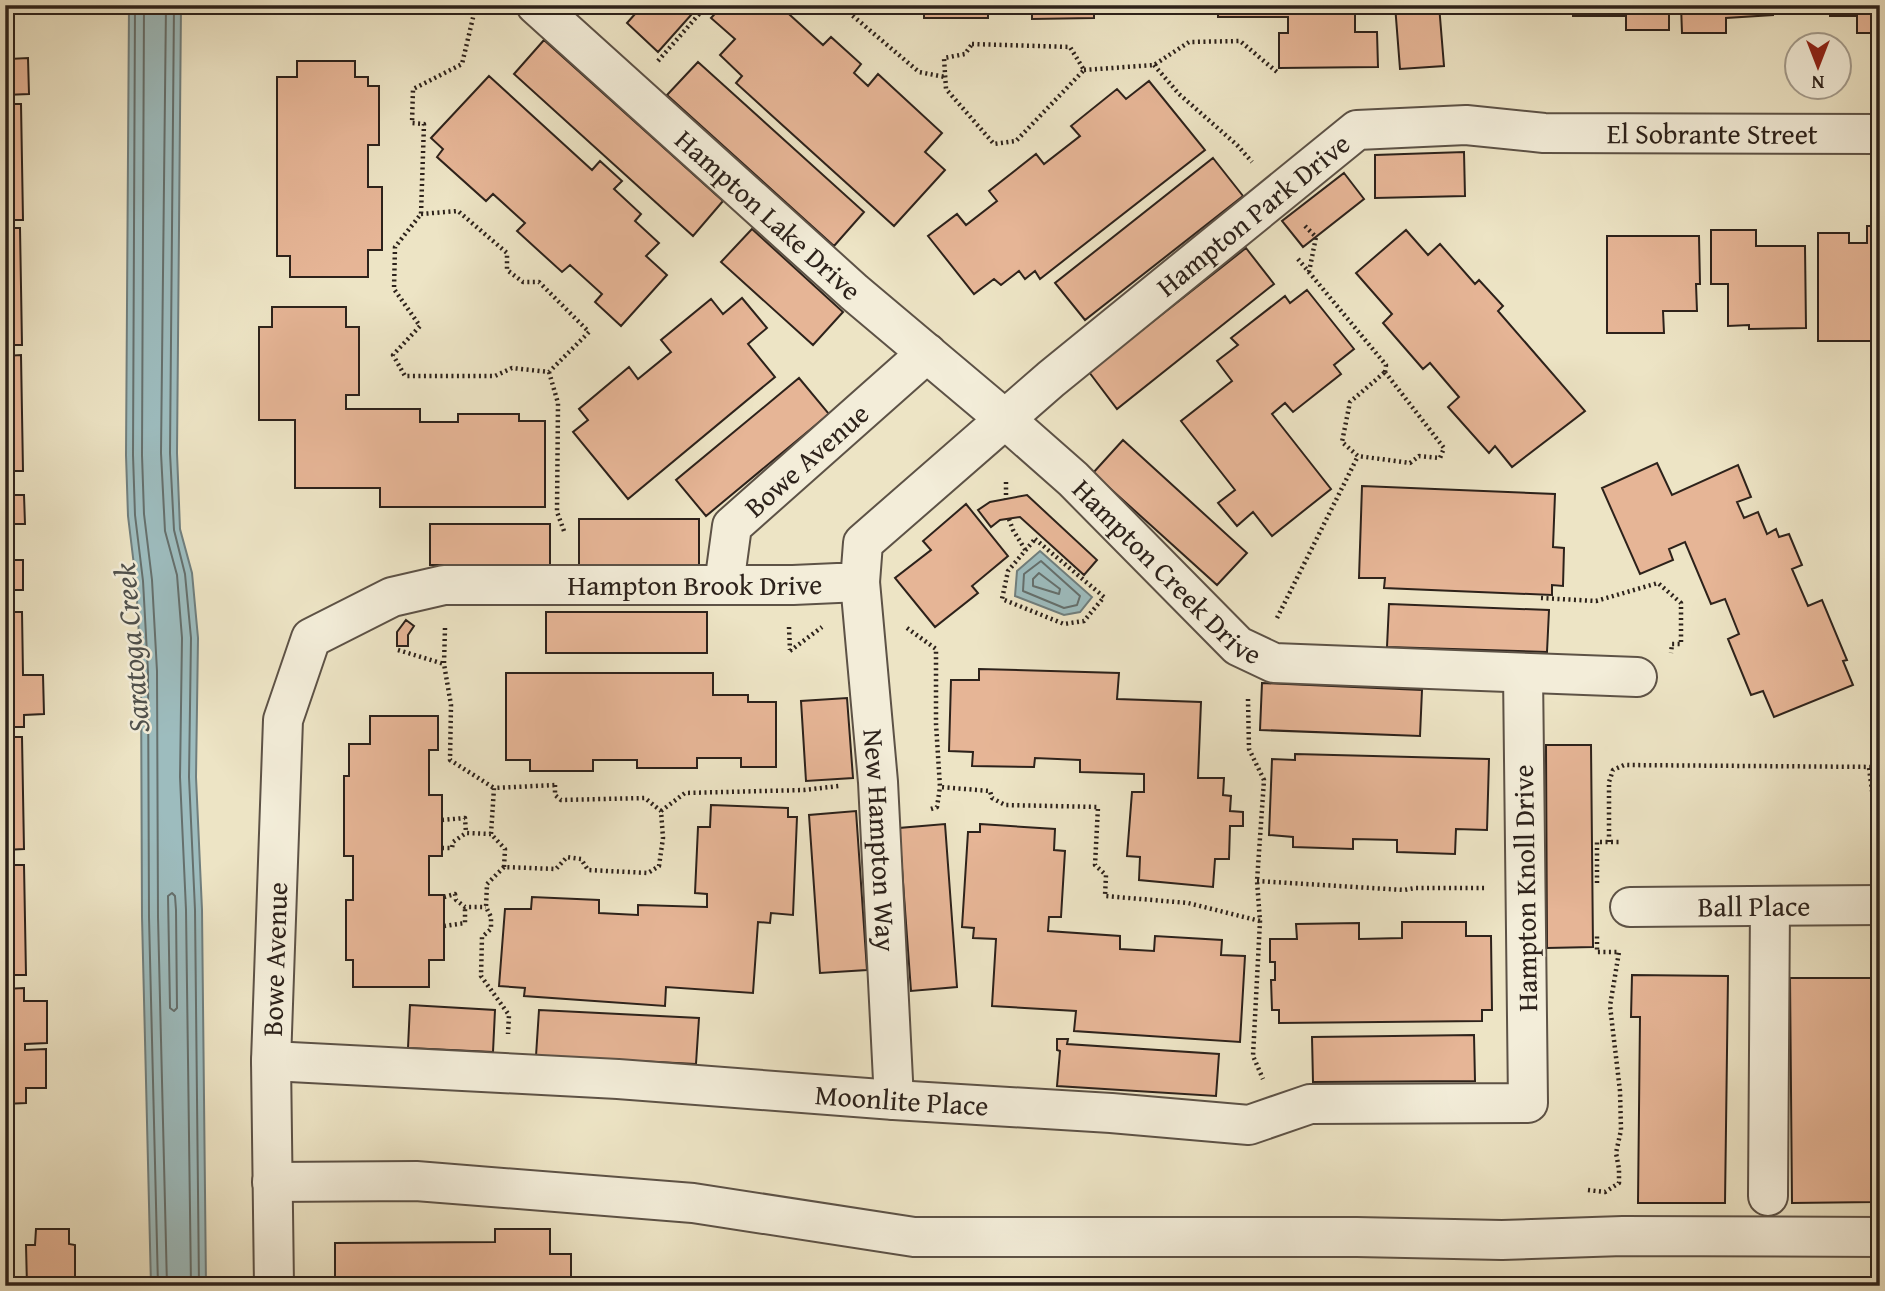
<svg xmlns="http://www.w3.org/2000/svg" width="1885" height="1291" font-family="'Gentium Book Plus',serif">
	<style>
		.water { fill: #9dbcbe; stroke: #707e7d; stroke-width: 2 }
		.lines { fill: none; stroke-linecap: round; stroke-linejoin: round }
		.shore { stroke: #656f6c; stroke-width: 2 }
		.building { fill: #e6b596; stroke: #2d221b; stroke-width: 2 }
		.minor-casing { stroke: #5d5246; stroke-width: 42 }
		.path { stroke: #2d221b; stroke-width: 4.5; stroke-dasharray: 2 3.5; stroke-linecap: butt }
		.minor { stroke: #f3edd9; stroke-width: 38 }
		.labels { text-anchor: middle; stroke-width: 5; stroke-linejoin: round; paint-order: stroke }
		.street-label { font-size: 28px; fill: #2d221b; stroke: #f3edd9 }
		.water-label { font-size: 30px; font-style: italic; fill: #4f504c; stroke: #f3edd9 }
	</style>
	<rect width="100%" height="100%" fill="#ede4c5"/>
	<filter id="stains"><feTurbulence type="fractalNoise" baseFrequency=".00286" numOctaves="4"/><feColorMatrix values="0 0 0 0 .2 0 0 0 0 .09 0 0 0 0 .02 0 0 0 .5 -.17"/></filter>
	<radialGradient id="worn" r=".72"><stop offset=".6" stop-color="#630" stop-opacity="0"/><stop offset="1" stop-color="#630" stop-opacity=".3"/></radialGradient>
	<!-- water -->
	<path class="water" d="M 129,5 L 181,5 L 177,453 L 180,529 L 192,573 L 198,638 L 196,777 L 202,910 L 206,1286 L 151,1286 L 142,917 L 141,672 L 136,582 L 128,516 L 126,455 Z
		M 1040,551 L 1092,597 L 1080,612 L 1064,615 L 1015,596 L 1017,571 Z"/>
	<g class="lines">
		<!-- shore -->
		<path class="shore" d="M 135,5 L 133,455 L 135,515 L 143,581 L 148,672 L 149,917 L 158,1286
			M 144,5 L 142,455 L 144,514 L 152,580 L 157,671 L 158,917 L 167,1286
			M 166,5 L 161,453 L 165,531 L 177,575 L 182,638 L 180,777 L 186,910 L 191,1286
			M 174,5 L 170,453 L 174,530 L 185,574 L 191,638 L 189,777 L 195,910 L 199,1286
			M 1041,561 L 1080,596 L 1077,605 L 1064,608 L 1023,591 L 1024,574 Z
			M 1039,573 L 1060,589 L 1059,594 L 1033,586 L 1033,579 Z
			M 172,893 L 175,896 L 176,910 L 177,1008 L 174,1011 L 170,1008 L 168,896 Z"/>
	</g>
	<!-- building -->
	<path class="building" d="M 5,5 L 8,5 L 9,59 L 28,58 L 29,94 L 5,95 Z
		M 643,5 L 700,5 L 658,52 L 627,23 Z
		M 723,5 L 779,5 L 823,45 L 831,37 L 861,64 L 854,73 L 868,86 L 878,74 L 942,133 L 925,152 L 945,170 L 894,226 L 736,83 L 742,76 L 720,55 L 735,39 L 711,18 Z
		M 898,5 L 1119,5 L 1119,6 L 1094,6 L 1094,18 L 1032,19 L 1032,6 L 988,7 L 988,18 L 924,18 L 924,8 L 898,8 Z
		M 1141,5 L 1355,7 L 1355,32 L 1377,32 L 1378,67 L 1279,68 L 1279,33 L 1288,33 L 1288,17 L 1218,17 L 1218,7 L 1141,8 Z
		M 1395,5 L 1439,5 L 1444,66 L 1400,69 Z
		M 1573,5 L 1669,5 L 1669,30 L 1626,30 L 1626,16 L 1573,16 Z
		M 1681,5 L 1773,5 L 1773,15 L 1726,18 L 1726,33 L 1682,33 Z
		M 1811,5 L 1880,5 L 1880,33 L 1857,33 L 1857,16 L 1830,16 L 1830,13 L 1811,13 Z
		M 544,40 L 723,201 L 693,236 L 514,74 Z
		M 297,61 L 355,61 L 355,77 L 368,77 L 368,86 L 379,86 L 379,145 L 368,145 L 368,187 L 382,187 L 382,250 L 368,250 L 368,277 L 290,277 L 290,256 L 277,256 L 277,77 L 297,77 Z
		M 698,62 L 864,212 L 834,246 L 667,95 Z
		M 489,76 L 592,170 L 600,161 L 622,181 L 614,189 L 641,214 L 635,221 L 659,243 L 646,256 L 667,275 L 621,326 L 595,302 L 602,294 L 570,265 L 562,272 L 517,231 L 525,223 L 493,194 L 486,201 L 437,157 L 443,149 L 431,138 Z
		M 1149,81 L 1205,150 L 1040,279 L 1035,271 L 1025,279 L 1019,271 L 1001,285 L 994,279 L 974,294 L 928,236 L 957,214 L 966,225 L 997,201 L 989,191 L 1036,154 L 1044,164 L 1080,136 L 1071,126 L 1117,89 L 1126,99 Z
		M 5,104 L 21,104 L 23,220 L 5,220 Z
		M 1464,152 L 1465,196 L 1375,198 L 1375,155 Z
		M 1213,158 L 1243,196 L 1085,320 L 1055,283 Z
		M 1344,173 L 1364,199 L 1303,247 L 1282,221 Z
		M 1867,226 L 1880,226 L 1880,314 L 1874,314 L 1874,341 L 1818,341 L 1818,233 L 1849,233 L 1849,243 L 1867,243 Z
		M 5,228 L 20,228 L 22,345 L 5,345 Z
		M 752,229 L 843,312 L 813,345 L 721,262 Z
		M 1406,230 L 1428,255 L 1440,244 L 1475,284 L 1479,280 L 1503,306 L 1498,311 L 1585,411 L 1512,467 L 1495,446 L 1489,453 L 1448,407 L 1459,397 L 1430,363 L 1423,369 L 1383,323 L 1392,314 L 1356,273 Z
		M 1711,230 L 1756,230 L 1756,246 L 1805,246 L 1806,328 L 1749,329 L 1749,325 L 1728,326 L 1728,284 L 1711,284 Z
		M 1607,236 L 1699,236 L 1700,284 L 1696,284 L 1697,311 L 1663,311 L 1664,333 L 1607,333 Z
		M 1246,248 L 1274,284 L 1117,409 L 1089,372 Z
		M 1307,290 L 1354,349 L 1334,365 L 1341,374 L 1293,412 L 1285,403 L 1272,414 L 1331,489 L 1272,536 L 1253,512 L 1237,526 L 1218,503 L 1235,490 L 1181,421 L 1232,381 L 1217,361 L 1238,345 L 1231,338 L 1285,296 L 1290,303 Z
		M 742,298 L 767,328 L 748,344 L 775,377 L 628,499 L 573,432 L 588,420 L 579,409 L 629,367 L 638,379 L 671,352 L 661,340 L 711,299 L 723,314 Z
		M 272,307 L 346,307 L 346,327 L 359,327 L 359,395 L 346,395 L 346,409 L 420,409 L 420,422 L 458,422 L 458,414 L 519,414 L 519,421 L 545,421 L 545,507 L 380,507 L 380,488 L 295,488 L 295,420 L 259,420 L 259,327 L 272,327 Z
		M 21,355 L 23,471 L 5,471 L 5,356 Z
		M 799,378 L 829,414 L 706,516 L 676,480 Z
		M 1123,440 L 1247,553 L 1217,585 L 1093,473 Z
		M 1657,463 L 1672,495 L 1738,465 L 1751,497 L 1737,502 L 1744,518 L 1758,512 L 1767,534 L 1776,529 L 1779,537 L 1789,534 L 1802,565 L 1792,569 L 1808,606 L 1822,600 L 1847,660 L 1843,661 L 1853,685 L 1774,717 L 1763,691 L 1751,695 L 1728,639 L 1739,634 L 1725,599 L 1711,604 L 1685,542 L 1669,549 L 1673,560 L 1640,574 L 1602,488 Z
		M 5,480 L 11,480 L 11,495 L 24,495 L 25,524 L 12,524 L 12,560 L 23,560 L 23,590 L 12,590 L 13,600 L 5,600 Z
		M 1362,486 L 1555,494 L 1553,547 L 1564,548 L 1563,586 L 1552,585 L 1552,595 L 1384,588 L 1385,578 L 1359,578 Z
		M 1027,495 L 1097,560 L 1084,575 L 1020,517 L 1000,520 L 991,527 L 978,510 L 990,502 Z
		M 966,504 L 1008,556 L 972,586 L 978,593 L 935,627 L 895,578 L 931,550 L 923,541 Z
		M 579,519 L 699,519 L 699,565 L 579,565 Z
		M 430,524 L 550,524 L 550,565 L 430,565 Z
		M 1389,604 L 1549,610 L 1547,652 L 1387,647 Z
		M 5,612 L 22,612 L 23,675 L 43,675 L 44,714 L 24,715 L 24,727 L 5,727 Z
		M 546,612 L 707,612 L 707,653 L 546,653 Z
		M 406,620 L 414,626 L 408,635 L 408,646 L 397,646 L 397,632 Z
		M 979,669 L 1119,673 L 1117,699 L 1201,702 L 1198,778 L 1224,778 L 1223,795 L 1231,796 L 1230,811 L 1243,812 L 1243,826 L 1230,826 L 1229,859 L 1215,859 L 1213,887 L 1139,880 L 1140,857 L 1127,856 L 1132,792 L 1144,792 L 1144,774 L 1080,772 L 1080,760 L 1035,758 L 1034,767 L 972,766 L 973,752 L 949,751 L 951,680 L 979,680 Z
		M 506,673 L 713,673 L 713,695 L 748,695 L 748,702 L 776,702 L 776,767 L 741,767 L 741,758 L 697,758 L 697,768 L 637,768 L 637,760 L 593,760 L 593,771 L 530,771 L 530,760 L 506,760 Z
		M 1262,683 L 1422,690 L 1420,736 L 1260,730 Z
		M 847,698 L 853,778 L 806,781 L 801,701 Z
		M 370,716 L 438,716 L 438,750 L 429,750 L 429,795 L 442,795 L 442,856 L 429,856 L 429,895 L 444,895 L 444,960 L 429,960 L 429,987 L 353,987 L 353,960 L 346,960 L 346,900 L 353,900 L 353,856 L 344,856 L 344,776 L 349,776 L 349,744 L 370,744 Z
		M 5,737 L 22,737 L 24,849 L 5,850 Z
		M 1546,745 L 1591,745 L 1593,947 L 1547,948 Z
		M 1295,754 L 1489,759 L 1487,830 L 1456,829 L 1455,854 L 1397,852 L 1397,840 L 1353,839 L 1353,849 L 1293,847 L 1293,837 L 1269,835 L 1272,759 L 1295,760 Z
		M 711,805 L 788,808 L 788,817 L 797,817 L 793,915 L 771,913 L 770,923 L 758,922 L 753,993 L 666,987 L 665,1006 L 524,996 L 525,988 L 499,986 L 505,909 L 531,909 L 532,897 L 599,900 L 599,913 L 638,915 L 638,905 L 707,907 L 707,894 L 695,893 L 698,827 L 710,827 Z
		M 856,811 L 867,970 L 820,973 L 809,815 Z
		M 945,824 L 957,987 L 911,991 L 899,828 Z
		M 980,824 L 1055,829 L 1054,850 L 1065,851 L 1061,917 L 1049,917 L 1048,931 L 1120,936 L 1120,949 L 1154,951 L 1155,936 L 1222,940 L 1221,955 L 1245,956 L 1240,1042 L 1074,1031 L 1076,1011 L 992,1006 L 996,939 L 973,938 L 974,928 L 962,927 L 968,832 L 980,832 Z
		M 5,865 L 24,865 L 26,975 L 5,975 Z
		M 1402,922 L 1466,922 L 1466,936 L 1491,936 L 1492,1010 L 1482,1010 L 1482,1021 L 1279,1023 L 1279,1010 L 1272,1010 L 1271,980 L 1275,980 L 1275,962 L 1270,962 L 1270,939 L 1297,939 L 1296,924 L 1359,923 L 1359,939 L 1402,938 Z
		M 1632,975 L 1728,976 L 1725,1203 L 1638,1203 L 1640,1017 L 1631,1017 Z
		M 1790,978 L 1880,978 L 1880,1191 L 1875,1191 L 1875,1202 L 1792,1203 Z
		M 24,988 L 24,1001 L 47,1001 L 47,1043 L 25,1044 L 25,1050 L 46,1049 L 46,1088 L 26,1088 L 26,1103 L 5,1104 L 5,989 Z
		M 410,1005 L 495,1010 L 493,1052 L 408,1048 Z
		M 539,1010 L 699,1018 L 696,1064 L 536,1056 Z
		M 1474,1035 L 1475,1081 L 1313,1082 L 1312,1037 Z
		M 1057,1039 L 1068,1039 L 1067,1044 L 1219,1054 L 1216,1096 L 1057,1086 L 1060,1051 L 1057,1050 Z
		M 36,1229 L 69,1229 L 69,1244 L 75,1245 L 75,1286 L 27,1286 L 26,1245 L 35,1245 Z
		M 495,1229 L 550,1229 L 550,1254 L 571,1254 L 571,1279 L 1880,1278 L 1880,1286 L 325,1286 L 325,1279 L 335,1279 L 335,1243 L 495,1242 Z"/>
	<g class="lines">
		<!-- minor casing -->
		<g class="minor-casing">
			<g id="minor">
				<path id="s1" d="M 536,5 L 854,292 L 1006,420 L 1073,479 L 1238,646 L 1274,663 L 1637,677"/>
				<path id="s2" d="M 860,582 L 878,782 L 894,1100"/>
				<path id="s3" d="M 724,585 L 732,526 L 927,353"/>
				<path id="s4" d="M 1630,907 L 1880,905"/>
				<path id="s5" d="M 271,1061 L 618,1079 L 894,1100 L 1111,1113 L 1249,1125 L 1310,1104 L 1528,1103 L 1523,673"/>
				<path d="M 272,1182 L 416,1181 L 693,1203 L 914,1237 L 1357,1237 L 1502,1240 L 1623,1236 L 1880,1237"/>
				<path d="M 1768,1196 L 1770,906"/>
				<path id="s6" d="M 274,1286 L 271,1061 L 283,720 L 311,638 L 392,597 L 444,585 L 793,585 L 860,582 L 863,543 L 1051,379 L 1357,130 L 1466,125 L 1544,133 L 1880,134"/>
			</g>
		</g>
		<!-- path -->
		<path class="path" d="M 840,5 L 919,72 L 945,77
			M 972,44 L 1070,47 L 1084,70 L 1016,141 L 994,144 L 946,89 L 944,58 L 965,54 Z
			M 658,61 L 707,5
			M 1154,65 L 1179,94 L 1237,145 L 1252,162
			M 1084,70 L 1154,65 L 1189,42 L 1240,41 L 1277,72
			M 421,214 L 458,211 L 507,253 L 507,270 L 523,282 L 539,282 L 589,332 L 549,372 L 512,368 L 495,376 L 405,376 L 393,355 L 420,326 L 394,289 L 395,247 L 421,214 L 424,124 L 412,123 L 413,89 L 462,64 L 476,5
			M 1305,226 L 1316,237 L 1309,272
			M 1298,259 L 1386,365 L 1385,372
			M 549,372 L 558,403 L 557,512 L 564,531
			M 1385,372 L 1444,448 L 1440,458 L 1419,456 L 1410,463 L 1358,456 L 1342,442 L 1350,402 Z
			M 1006,482 L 1006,499
			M 1009,519 L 1013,530 L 1026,551
			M 1035,539 L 1104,597 L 1084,621 L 1064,624 L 1002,599 L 1008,571 Z
			M 1541,598 L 1596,601 L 1658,583 L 1681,603 L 1681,644 L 1672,644 L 1671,653
			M 1277,618 L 1358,456
			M 789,627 L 790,650
			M 445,628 L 444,664 L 451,705 L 450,760 L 494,788
			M 907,628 L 936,649 L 936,724 L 940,787 L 990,791 L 992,798 L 1005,805 L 1098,807 L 1095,865 L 1106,875 L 1105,896 L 1188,903 L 1260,921
			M 398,650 L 444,664
			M 790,651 L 822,627
			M 1248,699 L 1249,749 L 1264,780 L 1257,881 L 1260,921 L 1253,1056 L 1263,1079
			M 1869,768 L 1873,798 L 1880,818
			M 555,785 L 555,795 L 561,800 L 645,798 L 661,811 L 663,838 L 659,866 L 648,873 L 588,870 L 581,859 L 567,857 L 556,869 L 504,867 L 505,849 L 491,834 L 494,788 Z
			M 931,809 L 937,807 L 940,787
			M 661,811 L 685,793 L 804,790 L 839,786
			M 442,820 L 465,818 L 466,833
			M 1609,842 L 1609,782 L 1613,770 L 1624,765 L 1880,767
			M 442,848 L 452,848 L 453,842 L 466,833 L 491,834
			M 504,867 L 487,884 L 486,907 L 491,917 L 491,929 L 482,937 L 481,976 L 509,1015 L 508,1034
			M 1257,881 L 1404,890 L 1415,888 L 1485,888
			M 1597,883 L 1597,842 L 1622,842
			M 444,897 L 455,894 L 456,900 L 465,907 L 486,907
			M 444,926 L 465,923 L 465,907
			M 1588,1190 L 1605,1192 L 1619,1183 L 1619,1169 L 1616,1153 L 1621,1130 L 1620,1091 L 1610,1006 L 1619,952 L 1597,952 L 1597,934"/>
		<!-- minor -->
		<use href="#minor" class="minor"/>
	</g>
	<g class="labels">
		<!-- street labels -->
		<g class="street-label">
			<text dy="10" stroke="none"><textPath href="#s6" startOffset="2252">El Sobrante Street</textPath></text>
			<text dy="10" stroke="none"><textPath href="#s6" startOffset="1762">Hampton Park Drive</textPath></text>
			<text dy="10" stroke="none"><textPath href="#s1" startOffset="313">Hampton Lake Drive</textPath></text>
			<text dy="10" stroke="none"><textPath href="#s3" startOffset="159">Bowe Avenue</textPath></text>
			<text dy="10" stroke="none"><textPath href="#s1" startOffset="849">Hampton Creek Drive</textPath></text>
			<text dy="10" stroke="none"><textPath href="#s6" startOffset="1048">Hampton Brook Drive</textPath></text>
			<text dy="10" stroke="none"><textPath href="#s2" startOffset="259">New Hampton Way</textPath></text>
			<text transform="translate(1525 888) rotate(-91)" y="10">Hampton Knoll Drive</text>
			<text dy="10" stroke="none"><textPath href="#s4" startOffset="124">Ball Place</textPath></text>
			<text dy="10" stroke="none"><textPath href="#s6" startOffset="327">Bowe Avenue</textPath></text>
			<text dy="10" stroke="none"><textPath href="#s5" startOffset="632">Moonlite Place</textPath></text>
		</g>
		<!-- water labels -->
		<g class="water-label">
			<text transform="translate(132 648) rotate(-95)" y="10">Saratoga Creek</text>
		</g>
	</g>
	<!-- margin -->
	<rect width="1885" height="1291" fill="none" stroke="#ede4c5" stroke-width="28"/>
	<rect x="7" y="7" width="1871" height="1277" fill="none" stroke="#2d221b" stroke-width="3.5"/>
	<rect x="14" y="14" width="1857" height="1263" fill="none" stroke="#2d221b" stroke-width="2"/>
	<!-- north arrow -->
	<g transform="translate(1818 66) rotate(180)"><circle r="33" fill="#f3edd9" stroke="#a49c8d" stroke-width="2"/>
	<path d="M0-5L12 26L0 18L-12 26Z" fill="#8f2418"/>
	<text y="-10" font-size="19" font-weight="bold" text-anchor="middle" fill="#2d221b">N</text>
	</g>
	<rect width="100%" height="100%" filter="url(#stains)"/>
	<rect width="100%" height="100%" fill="url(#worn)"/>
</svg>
